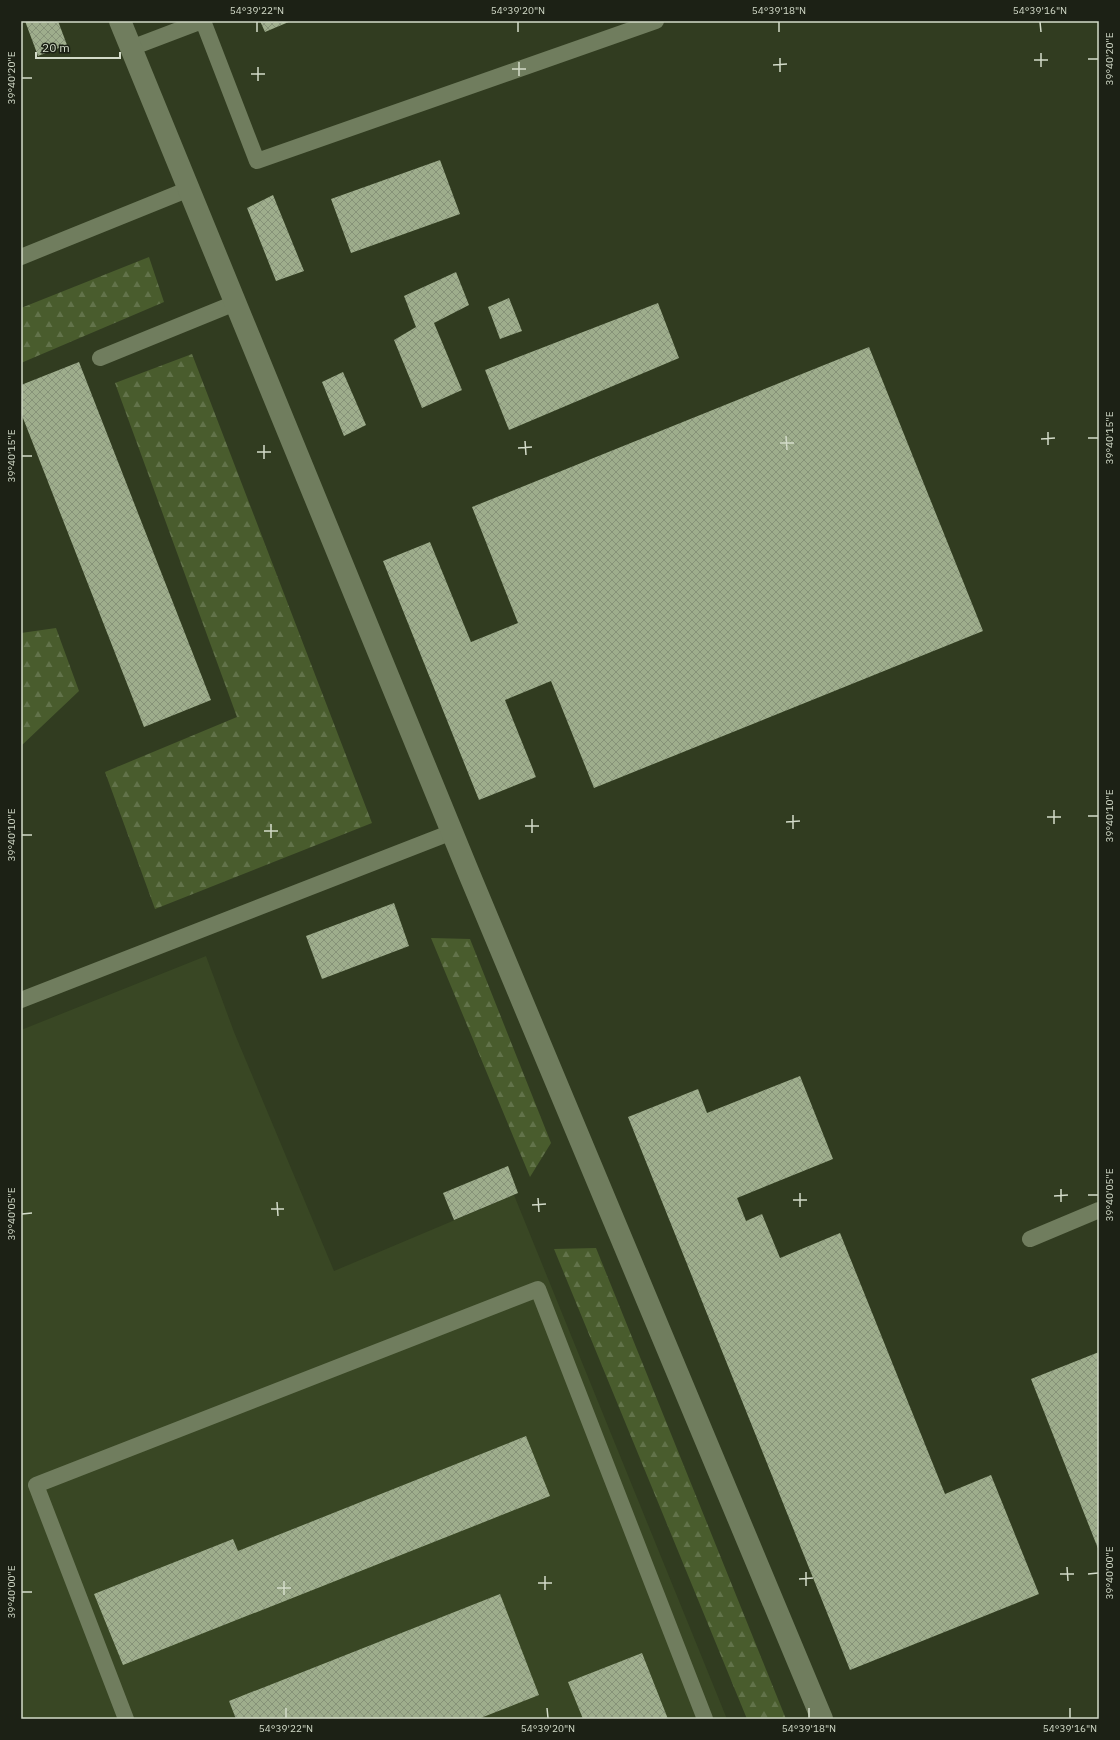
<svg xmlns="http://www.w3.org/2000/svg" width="1120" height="1740" font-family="'IBM Plex Sans',sans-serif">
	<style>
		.built { fill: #394724 }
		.forest { fill: url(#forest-firs) }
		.building { fill: url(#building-cross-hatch) }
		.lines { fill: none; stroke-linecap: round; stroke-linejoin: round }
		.lane { stroke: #707d5e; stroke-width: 16 }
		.street { stroke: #707d5e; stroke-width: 22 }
		.ticks { fill: none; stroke: #d3dbc9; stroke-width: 1.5 }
		.neatline { fill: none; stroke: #d3dbc9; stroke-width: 1.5 }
		.ticks-label { font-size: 10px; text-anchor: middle; fill: #d3dbc9 }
	</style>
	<defs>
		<pattern id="forest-firs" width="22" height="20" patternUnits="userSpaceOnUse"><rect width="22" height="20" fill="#495c2d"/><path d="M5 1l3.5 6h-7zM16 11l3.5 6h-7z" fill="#62734a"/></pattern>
		<pattern id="building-cross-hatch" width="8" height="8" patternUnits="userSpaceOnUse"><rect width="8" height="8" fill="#9ead8c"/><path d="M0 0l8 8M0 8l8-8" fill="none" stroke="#869278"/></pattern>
	</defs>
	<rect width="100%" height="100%" fill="#313c20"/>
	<!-- built -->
	<path class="built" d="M 206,956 L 234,1032 L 334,1271 L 514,1195 L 727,1719 L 21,1719 L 21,1030 Z"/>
	<!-- forest -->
	<path class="forest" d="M 149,257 L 164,302 L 21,363 L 21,308 Z
		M 192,354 L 372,823 L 155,909 L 105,772 L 237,717 L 115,383 Z
		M 56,628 L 79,691 L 21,746 L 21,633 Z
		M 431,938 L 470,939 L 551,1143 L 530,1177 Z
		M 596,1248 L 786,1719 L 747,1719 L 554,1249 Z"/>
	<!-- building -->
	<path class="building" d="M 25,21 L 58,21 L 67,45 L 38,56 Z
		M 260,21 L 291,21 L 265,32 Z
		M 440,160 L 460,214 L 351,253 L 331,199 Z
		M 273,195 L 304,271 L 276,281 L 247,208 Z
		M 456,272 L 469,305 L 434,323 L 462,390 L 422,408 L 394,340 L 416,327 L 404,296 Z
		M 509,298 L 522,331 L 500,339 L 488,307 Z
		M 658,303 L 679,358 L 509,430 L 485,370 Z
		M 869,347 L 983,631 L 594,788 L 551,681 L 505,700 L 536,777 L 479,800 L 383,561 L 430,542 L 471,642 L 518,623 L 472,507 Z
		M 79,362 L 211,700 L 144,727 L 21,413 L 21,385 Z
		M 343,372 L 366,425 L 344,436 L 322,382 Z
		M 394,903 L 409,946 L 322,979 L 306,936 Z
		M 800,1076 L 833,1159 L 737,1198 L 746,1221 L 762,1214 L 780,1258 L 840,1233 L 945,1494 L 991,1475 L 1039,1594 L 850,1670 L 628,1117 L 698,1089 L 707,1113 Z
		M 508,1166 L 518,1193 L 454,1220 L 443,1193 Z
		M 1099,1352 L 1099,1551 L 1031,1379 Z
		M 526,1436 L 550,1496 L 123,1665 L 94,1594 L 233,1539 L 238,1551 Z
		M 500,1594 L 539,1695 L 478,1719 L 236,1719 L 229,1701 Z
		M 642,1653 L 668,1719 L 583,1719 L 568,1682 Z"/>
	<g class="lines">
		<!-- lane -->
		<path class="lane" d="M 203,21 L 257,161 L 656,21
			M 131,48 L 202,21
			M 21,257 L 189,189
			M 100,358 L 235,303
			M 21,1000 L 452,832
			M 1030,1239 L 1099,1210
			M 126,1719 L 36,1485 L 538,1289 L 705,1719"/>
		<!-- street -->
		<path class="street" d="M 120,21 L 470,876 L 822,1719"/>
	</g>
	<!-- ticks -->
	<path class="ticks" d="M 257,22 L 257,32M 518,22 L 518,32M 779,22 L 779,32M 1040,22 L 1041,32M 1041,53 L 1041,67M 780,58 L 780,72M 1088,59 L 1098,59M 1034,60 L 1048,60M 519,62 L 519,76M 773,65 L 787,64M 258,67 L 258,81M 512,69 L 526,69M 251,74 L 265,74M 22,78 L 32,78M 1048,432 L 1048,445M 786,436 L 787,450M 1088,438 L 1098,438M 1041,439 L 1055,438M 525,441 L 526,455M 780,443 L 794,443M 264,445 L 264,459M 518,448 L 532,447M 257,452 L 271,452M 22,456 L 32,456M 1054,810 L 1054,824M 793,815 L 793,829M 1088,816 L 1098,816M 1047,817 L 1061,817M 532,819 L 532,833M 786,822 L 800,821M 271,824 L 271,838M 525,826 L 539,826M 264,831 L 278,831M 22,835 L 32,835M 1061,1189 L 1061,1202M 800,1193 L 800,1207M 1088,1195 L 1098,1195M 1054,1196 L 1068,1195M 538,1198 L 539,1212M 793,1200 L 807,1200M 277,1202 L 278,1216M 532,1205 L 546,1204M 271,1209 L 284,1209M 22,1214 L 32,1213M 1067,1567 L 1068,1581M 806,1572 L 806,1586M 1060,1574 L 1074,1574M 1088,1574 L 1098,1573M 545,1576 L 545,1590M 799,1579 L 813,1578M 284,1581 L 284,1595M 538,1583 L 552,1583M 277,1588 L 291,1588M 22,1592 L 32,1592M 286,1708 L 286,1718M 547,1708 L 548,1718M 809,1708 L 809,1718M 1070,1708 L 1070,1718"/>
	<!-- border -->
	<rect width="1120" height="1740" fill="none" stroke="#1c2115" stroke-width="44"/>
	<!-- scale -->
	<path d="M36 52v6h84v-6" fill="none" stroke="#d3dbc9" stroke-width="2"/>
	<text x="42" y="52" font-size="12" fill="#d3dbc9" stroke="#1c2115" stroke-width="3" paint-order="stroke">20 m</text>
	<rect x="22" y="22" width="1076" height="1696" class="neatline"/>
	<g class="ticks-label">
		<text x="257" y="14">54°39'22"N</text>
		<text x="518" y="14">54°39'20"N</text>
		<text x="779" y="14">54°39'18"N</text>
		<text x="1040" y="14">54°39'16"N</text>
		<text transform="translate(1109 59) rotate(-90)" y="4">39°40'20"E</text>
		<text transform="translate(11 78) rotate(-90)" y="4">39°40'20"E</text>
		<text transform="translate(1109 438) rotate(-90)" y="4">39°40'15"E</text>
		<text transform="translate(11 456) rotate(-90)" y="4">39°40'15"E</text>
		<text transform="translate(1109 816) rotate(-90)" y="4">39°40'10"E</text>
		<text transform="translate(11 835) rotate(-90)" y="4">39°40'10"E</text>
		<text transform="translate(1109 1195) rotate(-90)" y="4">39°40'05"E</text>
		<text transform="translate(11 1214) rotate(-90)" y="4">39°40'05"E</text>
		<text transform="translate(1109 1573) rotate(-90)" y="4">39°40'00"E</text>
		<text transform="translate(11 1592) rotate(-90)" y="4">39°40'00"E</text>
		<text x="286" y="1732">54°39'22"N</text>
		<text x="548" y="1732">54°39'20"N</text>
		<text x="809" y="1732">54°39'18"N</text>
		<text x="1070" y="1732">54°39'16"N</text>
	</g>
</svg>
